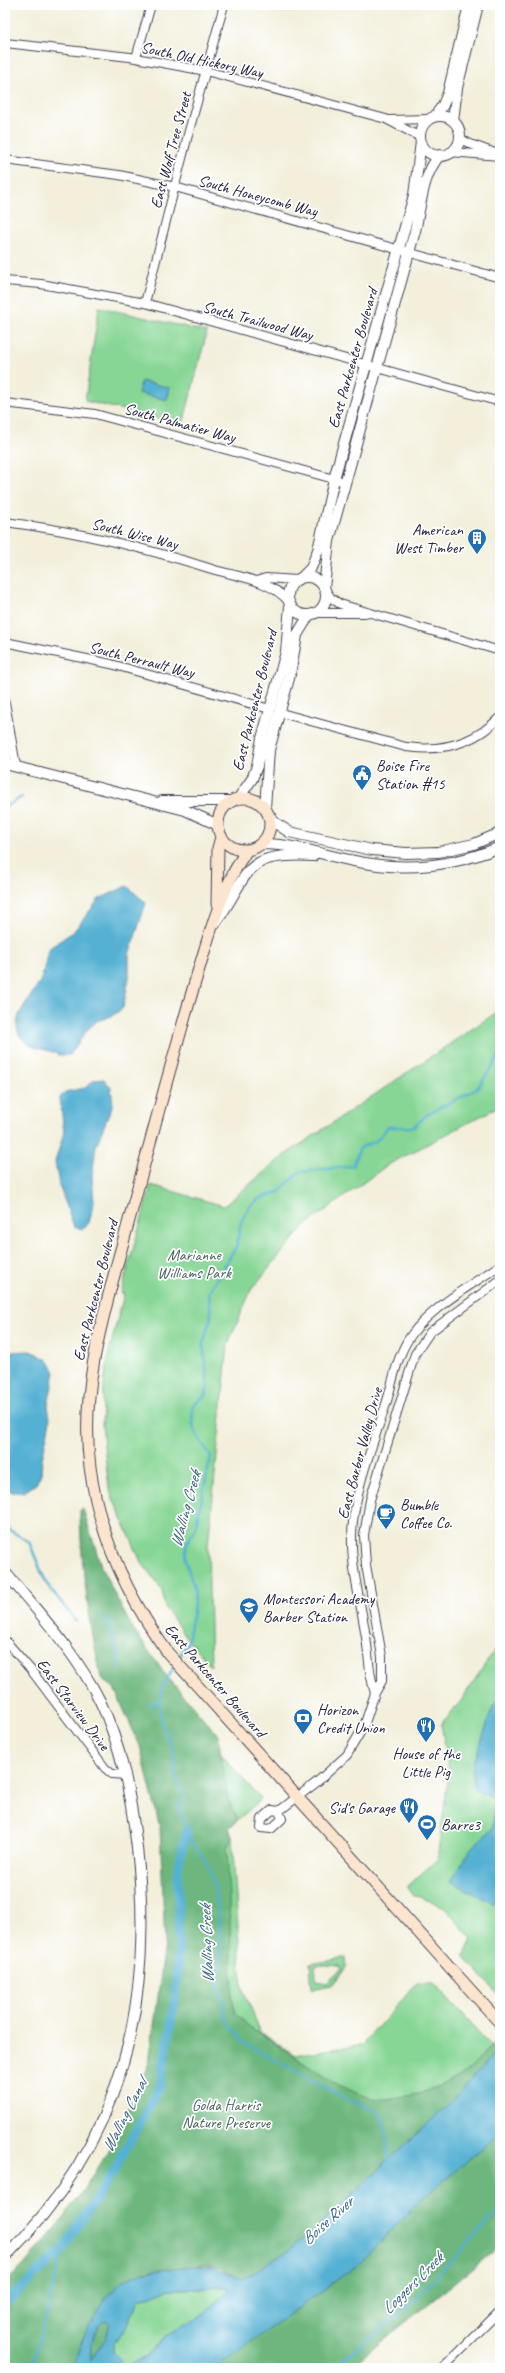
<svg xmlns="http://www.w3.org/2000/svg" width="505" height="2373" font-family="Caveat,sans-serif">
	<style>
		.green { fill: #87d695; stroke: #547c68; fill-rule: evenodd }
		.forest { fill: #6db77e; stroke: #486c5c }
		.water { fill: #55b1d3; stroke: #3c6a87; fill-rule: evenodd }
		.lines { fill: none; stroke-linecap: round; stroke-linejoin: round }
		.stream { stroke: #55b1d3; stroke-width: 2.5 }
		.canal { stroke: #55b1d3; stroke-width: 9 }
		.minor-casing { stroke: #414153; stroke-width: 10 }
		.tertiary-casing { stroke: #414153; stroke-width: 12 }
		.secondary-casing { stroke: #414153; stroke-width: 13 }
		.minor { stroke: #fff; stroke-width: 8 }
		.tertiary { stroke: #fff; stroke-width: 10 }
		.secondary { stroke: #fce5cf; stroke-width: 11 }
		.labels { text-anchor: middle; stroke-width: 3.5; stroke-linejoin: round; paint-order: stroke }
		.street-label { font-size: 16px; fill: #22223b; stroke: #fff }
		.poi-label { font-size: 16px; fill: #22223b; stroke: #fff; text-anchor: start }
		.park-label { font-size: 16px; fill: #45615a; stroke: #fff }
		.water-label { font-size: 17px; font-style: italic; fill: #39627f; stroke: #fff }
	</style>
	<rect width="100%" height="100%" fill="#fff"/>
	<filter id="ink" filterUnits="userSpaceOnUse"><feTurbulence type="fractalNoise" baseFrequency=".025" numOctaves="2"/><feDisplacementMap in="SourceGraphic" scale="8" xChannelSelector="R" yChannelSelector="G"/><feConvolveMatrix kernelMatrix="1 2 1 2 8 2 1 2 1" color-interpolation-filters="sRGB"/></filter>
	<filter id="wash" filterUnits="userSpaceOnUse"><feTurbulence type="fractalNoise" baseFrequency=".012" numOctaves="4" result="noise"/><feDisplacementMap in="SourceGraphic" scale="16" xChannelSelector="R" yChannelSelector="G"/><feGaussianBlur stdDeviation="0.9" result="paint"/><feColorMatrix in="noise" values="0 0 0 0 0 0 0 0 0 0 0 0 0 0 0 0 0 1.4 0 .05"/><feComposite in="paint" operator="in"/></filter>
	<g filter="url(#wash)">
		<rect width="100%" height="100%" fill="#f3efdb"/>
		<!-- green -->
		<path class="green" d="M 99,307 L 207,332 L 183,424 L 85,401 Z
			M 500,1010 L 500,1106 L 386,1166 L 304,1226 L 251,1290 L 228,1344 L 208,1546 L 211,1666 L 188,1640 L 165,1607 L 162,1590 L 141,1562 L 109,1489 L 102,1427 L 104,1382 L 109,1352 L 124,1294 L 121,1293 L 151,1185 L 224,1206 L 282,1157 Z
			M 500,1642 L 500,1996 L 464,1957 L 472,1939 L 443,1906 L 414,1895 L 407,1886 L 437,1860 L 449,1772 L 441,1724 L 460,1702 Z
			M 152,1677 L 261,1799 L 229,1828 L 232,1837 L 242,1987 L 261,2033 L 295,2055 L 363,2044 L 417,1983 L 434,1983 L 491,2046 L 464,2081 L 367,2121 L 182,2011 Z
			M 346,1958 L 347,1967 L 332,1985 L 312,1989 L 310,1964 ZM 326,1965 L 339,1966 L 342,1969 L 327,1983 L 317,1981 L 314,1969 L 315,1966 Z
			M 217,2286 L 231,2288 C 220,2298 209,2312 196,2319 C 187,2324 178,2326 171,2332 C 150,2347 153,2358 124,2365 L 113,2352 L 113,2343 L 127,2327 L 138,2301 L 170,2289 L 200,2289 Z"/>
		<!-- forest -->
		<path class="forest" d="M 83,1509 L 102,1569 L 132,1628 L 165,1674 L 218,1735 L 227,1793 L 232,1809 L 238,1819 L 229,1828 L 232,1837 L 227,1848 L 233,2001 L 236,2013 L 247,2025 L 338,2085 L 370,2098 L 387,2099 L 419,2094 L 457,2078 L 469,2070 L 496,2042 L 500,2048 L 454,2099 L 316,2228 L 289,2250 L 243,2279 L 221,2268 L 205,2265 L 144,2272 L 104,2302 L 83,2339 L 72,2368 L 5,2368 L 5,2283 L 24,2265 L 74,2205 L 116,2137 L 149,2063 L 165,1944 L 160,1828 L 140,1746 L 114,1688 L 101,1678 C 90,1624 81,1571 80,1516 L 80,1510 Z
			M 500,2133 L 500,2246 L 349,2368 L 215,2368 L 359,2264 L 414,2206 Z
			M 105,2321 L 110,2323 L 106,2338 L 92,2359 C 91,2344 92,2330 105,2321 Z"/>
		<!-- water -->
		<path class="water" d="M 141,381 L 170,388 L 167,400 L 138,393 Z
			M 127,886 L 146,903 L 129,955 L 129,978 L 123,1008 L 112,1016 L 97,1021 L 86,1031 L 70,1055 L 58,1055 C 49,1048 37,1051 27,1043 C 1,1023 33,998 41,979 C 44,970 46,959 48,949 L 74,931 L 99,899 Z
			M 104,1079 L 111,1088 L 113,1104 L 96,1146 L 92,1177 L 94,1201 L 89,1223 L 82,1230 L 74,1227 L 59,1185 L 55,1162 L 64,1132 L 60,1098 L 65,1092 L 85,1088 L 94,1080 Z
			M 31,1351 L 48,1360 L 55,1372 L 48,1405 L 50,1421 L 42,1459 L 41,1474 L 36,1484 L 24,1492 L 12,1492 L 5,1488 L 5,1352 Z
			M 500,1697 L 500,1904 L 490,1902 L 450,1881 L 472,1847 L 493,1828 L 494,1799 L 475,1790 L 472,1769 L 491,1712 Z
			M 500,2048 L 500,2133 L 414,2206 L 359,2264 L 215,2368 L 72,2368 C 83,2339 96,2302 122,2282 C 135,2272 154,2271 169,2269 C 205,2264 210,2265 243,2279 L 289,2250 L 316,2228 L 454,2099 ZM 217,2286 L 230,2288 C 220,2299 208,2312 195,2319 C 187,2324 178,2326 171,2332 C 150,2347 153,2359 125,2365 L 113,2352 L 113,2343 L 127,2327 L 138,2301 L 170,2289 L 200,2289 ZM 105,2321 L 110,2323 L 106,2338 L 92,2359 C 91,2344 92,2330 105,2321 Z"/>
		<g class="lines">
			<!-- stream -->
			<path class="stream" d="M 5,807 L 22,797
				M 5,1527 L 29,1542 L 46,1583 L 76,1621
				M 102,1618 L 108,1620 L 121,1668
				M 178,1659 L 188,1642 L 193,1613 L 195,1591 L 185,1559 L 187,1543 L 195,1529 L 211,1456 C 197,1437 190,1429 193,1405 L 206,1396 L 208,1385 L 203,1344 L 211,1317 L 209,1292 L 237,1245 L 241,1222 L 249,1207 L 260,1198 L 279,1192 L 299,1172 L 353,1166 L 360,1148 L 376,1141 L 388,1127 L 413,1127 L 429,1113 L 477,1089 L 500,1055
				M 175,1665 L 163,1686 L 160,1702 L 162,1724 L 175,1755 L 175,1776 L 181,1786 L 183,1795 L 179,1809 L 192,1842 L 209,1867 L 216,1892 L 221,1939 L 218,1982 L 227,2023 L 243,2042 L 348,2100 L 378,2113 L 384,2122 L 389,2161
				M 150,1704 L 160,1702
				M 32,2368 L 64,2248
				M 333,2368 L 408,2307 L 500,2209"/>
			<!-- canal -->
			<path class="canal" d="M 5,2304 L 64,2248 L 112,2174 L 160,2086 L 174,2006 L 179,1949 L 178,1866 L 187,1830"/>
		</g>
	</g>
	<g filter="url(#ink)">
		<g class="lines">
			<!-- minor casing -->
			<g class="minor-casing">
				<path id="minor" d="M 5,43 L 130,57 L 206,71 L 386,119 L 420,137
					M 136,58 L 151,5
					M 390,120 L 429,119
					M 459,138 L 470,144 L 495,153
					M 450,152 L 500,156
					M 5,160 L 119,175 L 175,187 L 500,278
					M 5,281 L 41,284 L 145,303 L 500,402
					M 145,303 L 189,131 L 224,5
					M 5,403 L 95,414 L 345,482
					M 5,522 C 77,531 146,548 215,570 C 240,577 272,581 289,602
					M 256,581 L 266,578 L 297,580
					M 324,588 L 331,598 L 340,604 L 500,651
					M 316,613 L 365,613
					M 5,642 L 111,664 L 270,709
					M 5,702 L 16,766
					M 281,713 L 406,747 C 442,752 474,744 500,717
					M 5,1640 L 31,1670 L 105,1768 L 112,1774 L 126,1775
					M 375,1693 C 368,1673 369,1652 365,1631 C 360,1600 351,1567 352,1535 C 353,1494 374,1441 387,1401 C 393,1380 398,1352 412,1334 C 433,1306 472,1285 500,1265
					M 279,1811 L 282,1819 L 271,1829 L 261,1828 L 262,1819 L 272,1810 L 279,1811 L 317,1782 L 347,1755 L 364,1726 L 375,1693 L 382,1681 L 382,1656 L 366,1565 L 364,1535 L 370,1500 L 415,1354 L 430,1332 L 500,1280
					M 442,2368 L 500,2311"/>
			</g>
			<!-- tertiary casing -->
			<g class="tertiary-casing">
				<path id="tertiary" d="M 435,116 L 443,105 L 448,93 L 469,5
					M420 136a20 20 0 1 1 40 0a20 20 0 1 1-40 0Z
					M 453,121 L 457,88 L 478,5
					M288 596a19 19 0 1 1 38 0a19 19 0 1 1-38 0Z
					M 301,578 L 311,568 L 318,550 L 334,479 L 414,195 L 421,142
					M 324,588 L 329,541 L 415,231 C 421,206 422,175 440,155
					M 5,764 L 185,810 L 218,825
					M 238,799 L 252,779 L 257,766 L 262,738 L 286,652 L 290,606
					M 162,801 L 231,801
					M 265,808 L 269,750 L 290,675 L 297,635 L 309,615
					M 267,812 L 274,822 L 289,832 L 372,850 L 406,853 L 438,852 L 474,844 L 500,833
					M 262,844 C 294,844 323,855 354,861 C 405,872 452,867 500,847
					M 215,924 C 251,873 241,852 313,856
					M 5,1572 C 39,1613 76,1653 100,1701 C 122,1747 131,1798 137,1848 C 155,2007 121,2142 5,2257"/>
			</g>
			<!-- secondary casing -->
			<g class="secondary-casing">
				<path id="secondary" d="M218 824a26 26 0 1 1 52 0a26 26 0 1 1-52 0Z
					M 247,850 C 226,881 215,916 204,952 C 190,998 177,1044 164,1091 C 150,1142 136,1194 122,1246 C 102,1319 80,1391 90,1467 C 99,1536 128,1598 168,1653 L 500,2023
					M 217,904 L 218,848 L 221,837"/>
			</g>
			<!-- minor -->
			<use href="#minor" class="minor"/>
			<!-- tertiary -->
			<use href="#tertiary" class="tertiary"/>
			<!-- secondary -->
			<use href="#secondary" class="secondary"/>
		</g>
	</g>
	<!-- icons -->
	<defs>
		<g id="building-pin" transform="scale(1)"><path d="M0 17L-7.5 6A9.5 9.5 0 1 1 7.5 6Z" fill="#1f6fb2" stroke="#fff"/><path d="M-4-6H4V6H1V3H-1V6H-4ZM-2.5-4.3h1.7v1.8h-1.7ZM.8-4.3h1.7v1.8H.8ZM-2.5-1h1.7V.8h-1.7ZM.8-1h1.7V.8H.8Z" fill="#fff"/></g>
		<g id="civic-pin" transform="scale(1)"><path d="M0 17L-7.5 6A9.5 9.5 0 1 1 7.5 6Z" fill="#1f6fb2" stroke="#fff"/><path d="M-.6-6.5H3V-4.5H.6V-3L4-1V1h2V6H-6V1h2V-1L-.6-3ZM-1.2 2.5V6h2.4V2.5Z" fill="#fff"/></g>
		<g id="cafe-pin" transform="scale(1)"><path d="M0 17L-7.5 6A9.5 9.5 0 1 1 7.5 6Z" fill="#1f6fb2" stroke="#fff"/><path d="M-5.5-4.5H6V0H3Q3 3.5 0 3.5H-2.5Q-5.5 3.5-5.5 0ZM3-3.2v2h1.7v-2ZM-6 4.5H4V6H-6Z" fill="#fff"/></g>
		<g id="school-pin" transform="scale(1)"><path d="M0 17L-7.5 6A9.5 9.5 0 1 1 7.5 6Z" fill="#1f6fb2" stroke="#fff"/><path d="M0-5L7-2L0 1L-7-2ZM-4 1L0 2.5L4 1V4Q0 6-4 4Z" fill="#fff"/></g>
		<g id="bank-pin" transform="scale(1)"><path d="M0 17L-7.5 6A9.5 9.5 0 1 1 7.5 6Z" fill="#1f6fb2" stroke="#fff"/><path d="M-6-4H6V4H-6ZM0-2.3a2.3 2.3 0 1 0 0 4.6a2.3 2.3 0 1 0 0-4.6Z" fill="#fff"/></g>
		<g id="restaurant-pin" transform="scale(1)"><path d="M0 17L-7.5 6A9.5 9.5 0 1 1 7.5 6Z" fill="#1f6fb2" stroke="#fff"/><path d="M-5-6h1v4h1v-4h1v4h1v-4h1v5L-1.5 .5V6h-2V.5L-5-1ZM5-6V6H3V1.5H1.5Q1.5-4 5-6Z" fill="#fff"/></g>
		<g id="stadium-pin" transform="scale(1)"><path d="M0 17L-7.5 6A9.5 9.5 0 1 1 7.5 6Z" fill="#1f6fb2" stroke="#fff"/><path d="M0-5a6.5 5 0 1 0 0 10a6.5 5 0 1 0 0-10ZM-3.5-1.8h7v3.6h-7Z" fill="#fff"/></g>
	</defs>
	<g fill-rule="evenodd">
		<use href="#building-pin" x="477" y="538"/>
		<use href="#civic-pin" x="362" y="774"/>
		<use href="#cafe-pin" x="386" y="1513"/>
		<use href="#school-pin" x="249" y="1607"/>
		<use href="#bank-pin" x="303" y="1718"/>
		<use href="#restaurant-pin" x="426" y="1726"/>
		<use href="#restaurant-pin" x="409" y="1807"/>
		<use href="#stadium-pin" x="427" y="1824"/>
	</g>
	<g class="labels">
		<!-- street labels -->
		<g class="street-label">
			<text transform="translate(202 59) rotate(12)" y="6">South Old Hickory Way</text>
			<text transform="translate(170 150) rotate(-75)" y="6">East Wolf Tree Street</text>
			<text transform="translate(258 195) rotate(15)" y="6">South Honeycomb Way</text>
			<text transform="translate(258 320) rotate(15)" y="6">South Trailwood Way</text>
			<text transform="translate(352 358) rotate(-74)" y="6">East Parkcenter Boulevard</text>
			<text transform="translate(180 422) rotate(15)" y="6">South Palmatier Way</text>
			<text transform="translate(135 533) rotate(14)" y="6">South Wise Way</text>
			<text transform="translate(142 659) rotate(14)" y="6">South Perrault Way</text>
			<text transform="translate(254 700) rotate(-76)" y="6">East Parkcenter Boulevard</text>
			<text transform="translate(95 1290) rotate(-76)" y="6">East Parkcenter Boulevard</text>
			<text transform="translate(359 1453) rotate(-75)" y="6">East Barber Valley Drive</text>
			<text transform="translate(216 1680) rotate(49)" y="6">East Parkcenter Boulevard</text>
			<text transform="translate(74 1704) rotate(53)" y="6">East Starview Drive</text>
		</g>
		<!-- poi labels -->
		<g class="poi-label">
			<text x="463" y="535" text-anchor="end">American<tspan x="463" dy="18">West Timber</tspan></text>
			<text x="376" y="771">Boise Fire<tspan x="376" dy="18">Station #15</tspan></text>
			<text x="400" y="1510">Bumble<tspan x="400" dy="18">Coffee Co.</tspan></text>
			<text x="263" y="1604">Montessori Academy<tspan x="263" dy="18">Barber Station</tspan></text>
			<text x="317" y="1715">Horizon<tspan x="317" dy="18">Credit Union</tspan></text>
			<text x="426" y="1759" text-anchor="middle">House of the<tspan x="426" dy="18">Little Pig</tspan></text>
			<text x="395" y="1813" text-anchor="end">Sid's Garage</text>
			<text x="441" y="1830">Barre3</text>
		</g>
		<!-- park labels -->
		<g class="park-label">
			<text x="194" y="1260">Marianne<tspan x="194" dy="18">Williams Park</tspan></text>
			<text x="226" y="2110">Golda Harris<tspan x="226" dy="18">Nature Preserve</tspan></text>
		</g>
		<!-- water labels -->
		<g class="water-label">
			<text transform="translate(185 1509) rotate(-75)" y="6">Walling Creek</text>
			<text transform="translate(206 1944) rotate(-92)" y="6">Walling Creek</text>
			<text transform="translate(124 2115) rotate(-63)" y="6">Walling Canal</text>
			<text transform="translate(327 2220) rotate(-42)" y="6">Boise River</text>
			<text transform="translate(412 2283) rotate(-45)" y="6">Loggers Creek</text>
		</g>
	</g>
	<!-- margin -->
	<rect width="505" height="2373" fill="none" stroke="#fff" stroke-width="20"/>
</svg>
